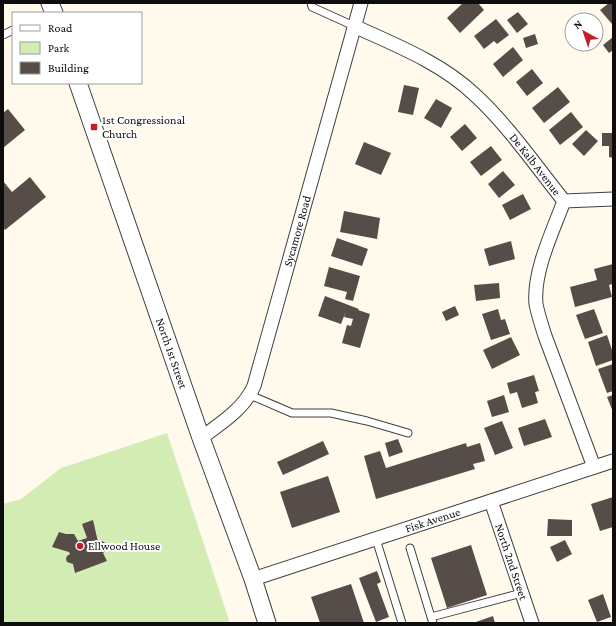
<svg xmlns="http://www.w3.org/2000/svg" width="616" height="626" font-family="'Crimson Pro',serif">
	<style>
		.green { fill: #d3ecb3 }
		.building { fill: #564d48 }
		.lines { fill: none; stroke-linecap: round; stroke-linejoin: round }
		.service-casing { stroke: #404040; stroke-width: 9 }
		.minor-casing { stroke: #404040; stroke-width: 15 }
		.tertiary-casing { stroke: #404040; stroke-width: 19 }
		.service { stroke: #fff; stroke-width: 7 }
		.minor { stroke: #fff; stroke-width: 13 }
		.tertiary { stroke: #fff; stroke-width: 17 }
		.poi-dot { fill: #c51c2c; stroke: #fff; stroke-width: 1.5 }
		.labels { text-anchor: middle; stroke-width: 4; stroke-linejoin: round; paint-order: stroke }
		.poi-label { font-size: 12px; fill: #0d0d0d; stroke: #fff; text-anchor: start }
		.street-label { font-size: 12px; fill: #0d0d0d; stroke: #fff }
	</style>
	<rect width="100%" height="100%" fill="#fffaec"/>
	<!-- green -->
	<path class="green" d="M 167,433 L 230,623 L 3,623 L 3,504 L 21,499 L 61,468 Z"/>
	<!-- building -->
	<path class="building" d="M 463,3 L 478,3 L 484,10 L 460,33 L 447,18 Z
		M 609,3 L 613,3 L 613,23 L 612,24 L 600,10 Z
		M 518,12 L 528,24 L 517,33 L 507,20 Z
		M 496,19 L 509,35 L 497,44 L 494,41 L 484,49 L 474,36 Z
		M 535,34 L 538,44 L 526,48 L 523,38 Z
		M 613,37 L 613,50 L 609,53 L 603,45 Z
		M 513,47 L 523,60 L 503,77 L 493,64 Z
		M 532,69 L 543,83 L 527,96 L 516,82 Z
		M 404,85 L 419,88 L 413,115 L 398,112 Z
		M 558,87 L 570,102 L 544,123 L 532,108 Z
		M 436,99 L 452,108 L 441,128 L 424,118 Z
		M 8,109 L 25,130 L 3,148 L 3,113 Z
		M 571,112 L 583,127 L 560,145 L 549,130 Z
		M 465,124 L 477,138 L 462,151 L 450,137 Z
		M 586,130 L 598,141 L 584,156 L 572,144 Z
		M 602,133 L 613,133 L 613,158 L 609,157 L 609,146 L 602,146 Z
		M 364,142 L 391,153 L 381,175 L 355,164 Z
		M 491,146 L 502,160 L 481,176 L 470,162 Z
		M 503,171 L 515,185 L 499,198 L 488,184 Z
		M 30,177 L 46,197 L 5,230 L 3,227 L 3,181 L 12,192 Z
		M 523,194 L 531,209 L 510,220 L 502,205 Z
		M 344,211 L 380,218 L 377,239 L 340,232 Z
		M 337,238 L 368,249 L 362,266 L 331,256 Z
		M 511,241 L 515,259 L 489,266 L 484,249 Z
		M 613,264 L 613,284 L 609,285 L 612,297 L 575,307 L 570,287 L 597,280 L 594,269 Z
		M 329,267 L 360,276 L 353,301 L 345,299 L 347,292 L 324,286 Z
		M 499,283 L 500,298 L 476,301 L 474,285 Z
		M 325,296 L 359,309 L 358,310 L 370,314 L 360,348 L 342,343 L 347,325 L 351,326 L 353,319 L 344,317 L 346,311 L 341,324 L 318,316 Z
		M 455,306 L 459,315 L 446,321 L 442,312 Z
		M 498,309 L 501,320 L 505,319 L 510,334 L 491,340 L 482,314 Z
		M 594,309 L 603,333 L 585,339 L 576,315 Z
		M 607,335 L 613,353 L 613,360 L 596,366 L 588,342 Z
		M 511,337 L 520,355 L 492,369 L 483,350 Z
		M 613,364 L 613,391 L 607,393 L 598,369 Z
		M 534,375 L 539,391 L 535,392 L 538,403 L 522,408 L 517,392 L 510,394 L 507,383 Z
		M 504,395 L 509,412 L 492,417 L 487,401 Z
		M 613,395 L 613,412 L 607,397 Z
		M 545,419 L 552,437 L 524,446 L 518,428 Z
		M 502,421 L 513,448 L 495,455 L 484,428 Z
		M 398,439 L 403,452 L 389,457 L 385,443 Z
		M 323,441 L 329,454 L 283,475 L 277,462 Z
		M 466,443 L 467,447 L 480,443 L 485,461 L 473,464 L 475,469 L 376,499 L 364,456 L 380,451 L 386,468 Z
		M 328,476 L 340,512 L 292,528 L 280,492 Z
		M 613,497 L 613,527 L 600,531 L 591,504 Z
		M 548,519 L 572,520 L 572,536 L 547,536 Z
		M 93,520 L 98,542 L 102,541 L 107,544 L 107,550 L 103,553 L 107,561 L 75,573 L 73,564 L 67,562 L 66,559 L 67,556 L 70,554 L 69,552 L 52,547 L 59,532 L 66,534 L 74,534 L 78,541 L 87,538 L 82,524 Z
		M 565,540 L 572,554 L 557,562 L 550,547 Z
		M 471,545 L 487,595 L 447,608 L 431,558 Z
		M 377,571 L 381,582 L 377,584 L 389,617 L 376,622 L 359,578 Z
		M 351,584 L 364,623 L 320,623 L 311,597 Z
		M 603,594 L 611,617 L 597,622 L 588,600 Z
		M 493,616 L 495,623 L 473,623 Z"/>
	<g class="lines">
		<!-- service casing -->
		<g class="service-casing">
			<path id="service" d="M 311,3 L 312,7 L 354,26
				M 3,35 L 13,30
				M 250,395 L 292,413 L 331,413 L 367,421 L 408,433
				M 376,539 L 402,623
				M 410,548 L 431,617
				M 433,623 L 431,617 L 522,593"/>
		</g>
		<!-- minor casing -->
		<g class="minor-casing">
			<g id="minor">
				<path id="s1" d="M 354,26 C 395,45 440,62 474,94 C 507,124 536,166 564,201"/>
				<path d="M 564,201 C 553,231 533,271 536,304 C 538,315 542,326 545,336 L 594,467"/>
				<path d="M 564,201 L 613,199"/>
				<path id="s2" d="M 201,438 C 221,423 243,410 254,386 L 361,3"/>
				<path id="s3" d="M 491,501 L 532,623"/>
				<path id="s4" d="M 253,579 L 613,461"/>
			</g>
		</g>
		<!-- tertiary casing -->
		<g class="tertiary-casing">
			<g id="tertiary">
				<path d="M 50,3 L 54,13"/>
				<path id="s5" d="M 78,83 L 201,438 L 253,579 L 267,623"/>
			</g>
		</g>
		<!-- service -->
		<use href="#service" class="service"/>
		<!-- minor -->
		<use href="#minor" class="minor"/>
		<!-- tertiary -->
		<use href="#tertiary" class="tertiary"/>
	</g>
	<!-- markers -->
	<g class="poi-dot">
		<rect x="90" y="123" width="8" height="8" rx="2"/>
		<circle cx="80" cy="546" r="4"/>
	</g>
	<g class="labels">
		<!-- poi labels -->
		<g class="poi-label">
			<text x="102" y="124">1st Congressional<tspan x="102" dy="14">Church</tspan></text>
			<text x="88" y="550">Ellwood House</text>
		</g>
		<!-- street labels -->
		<g class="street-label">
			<text dy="4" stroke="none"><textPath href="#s1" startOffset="232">De Kalb Avenue</textPath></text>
			<text dy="4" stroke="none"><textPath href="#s2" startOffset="236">Sycamore Road</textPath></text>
			<text dy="4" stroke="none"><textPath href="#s5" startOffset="286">North 1st Street</textPath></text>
			<text dy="4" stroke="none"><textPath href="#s4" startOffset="189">Fisk Avenue</textPath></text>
			<text dy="4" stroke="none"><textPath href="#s3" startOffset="64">North 2nd Street</textPath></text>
		</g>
	</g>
	<!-- border -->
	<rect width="616" height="626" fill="none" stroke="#0d0d0d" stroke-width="8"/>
	<!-- legend -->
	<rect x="12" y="12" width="130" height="72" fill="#ffffff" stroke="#9e9e9e"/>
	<rect x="20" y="25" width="20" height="6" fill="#ffffff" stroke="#9e9e9e"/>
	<text x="48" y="32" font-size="12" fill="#0d0d0d">Road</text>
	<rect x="20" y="42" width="20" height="12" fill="#d3ecb3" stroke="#9e9e9e"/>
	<text x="48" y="52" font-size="12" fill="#0d0d0d">Park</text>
	<rect x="20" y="62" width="20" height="12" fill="#564d48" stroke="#9e9e9e"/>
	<text x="48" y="72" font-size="12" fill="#0d0d0d">Building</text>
	<!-- north arrow -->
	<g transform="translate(584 32) rotate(320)"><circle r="19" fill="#ffffff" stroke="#9e9e9e"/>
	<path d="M0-3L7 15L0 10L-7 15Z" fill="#c51c2c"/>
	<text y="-6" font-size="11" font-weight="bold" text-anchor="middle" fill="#0d0d0d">N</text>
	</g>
</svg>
